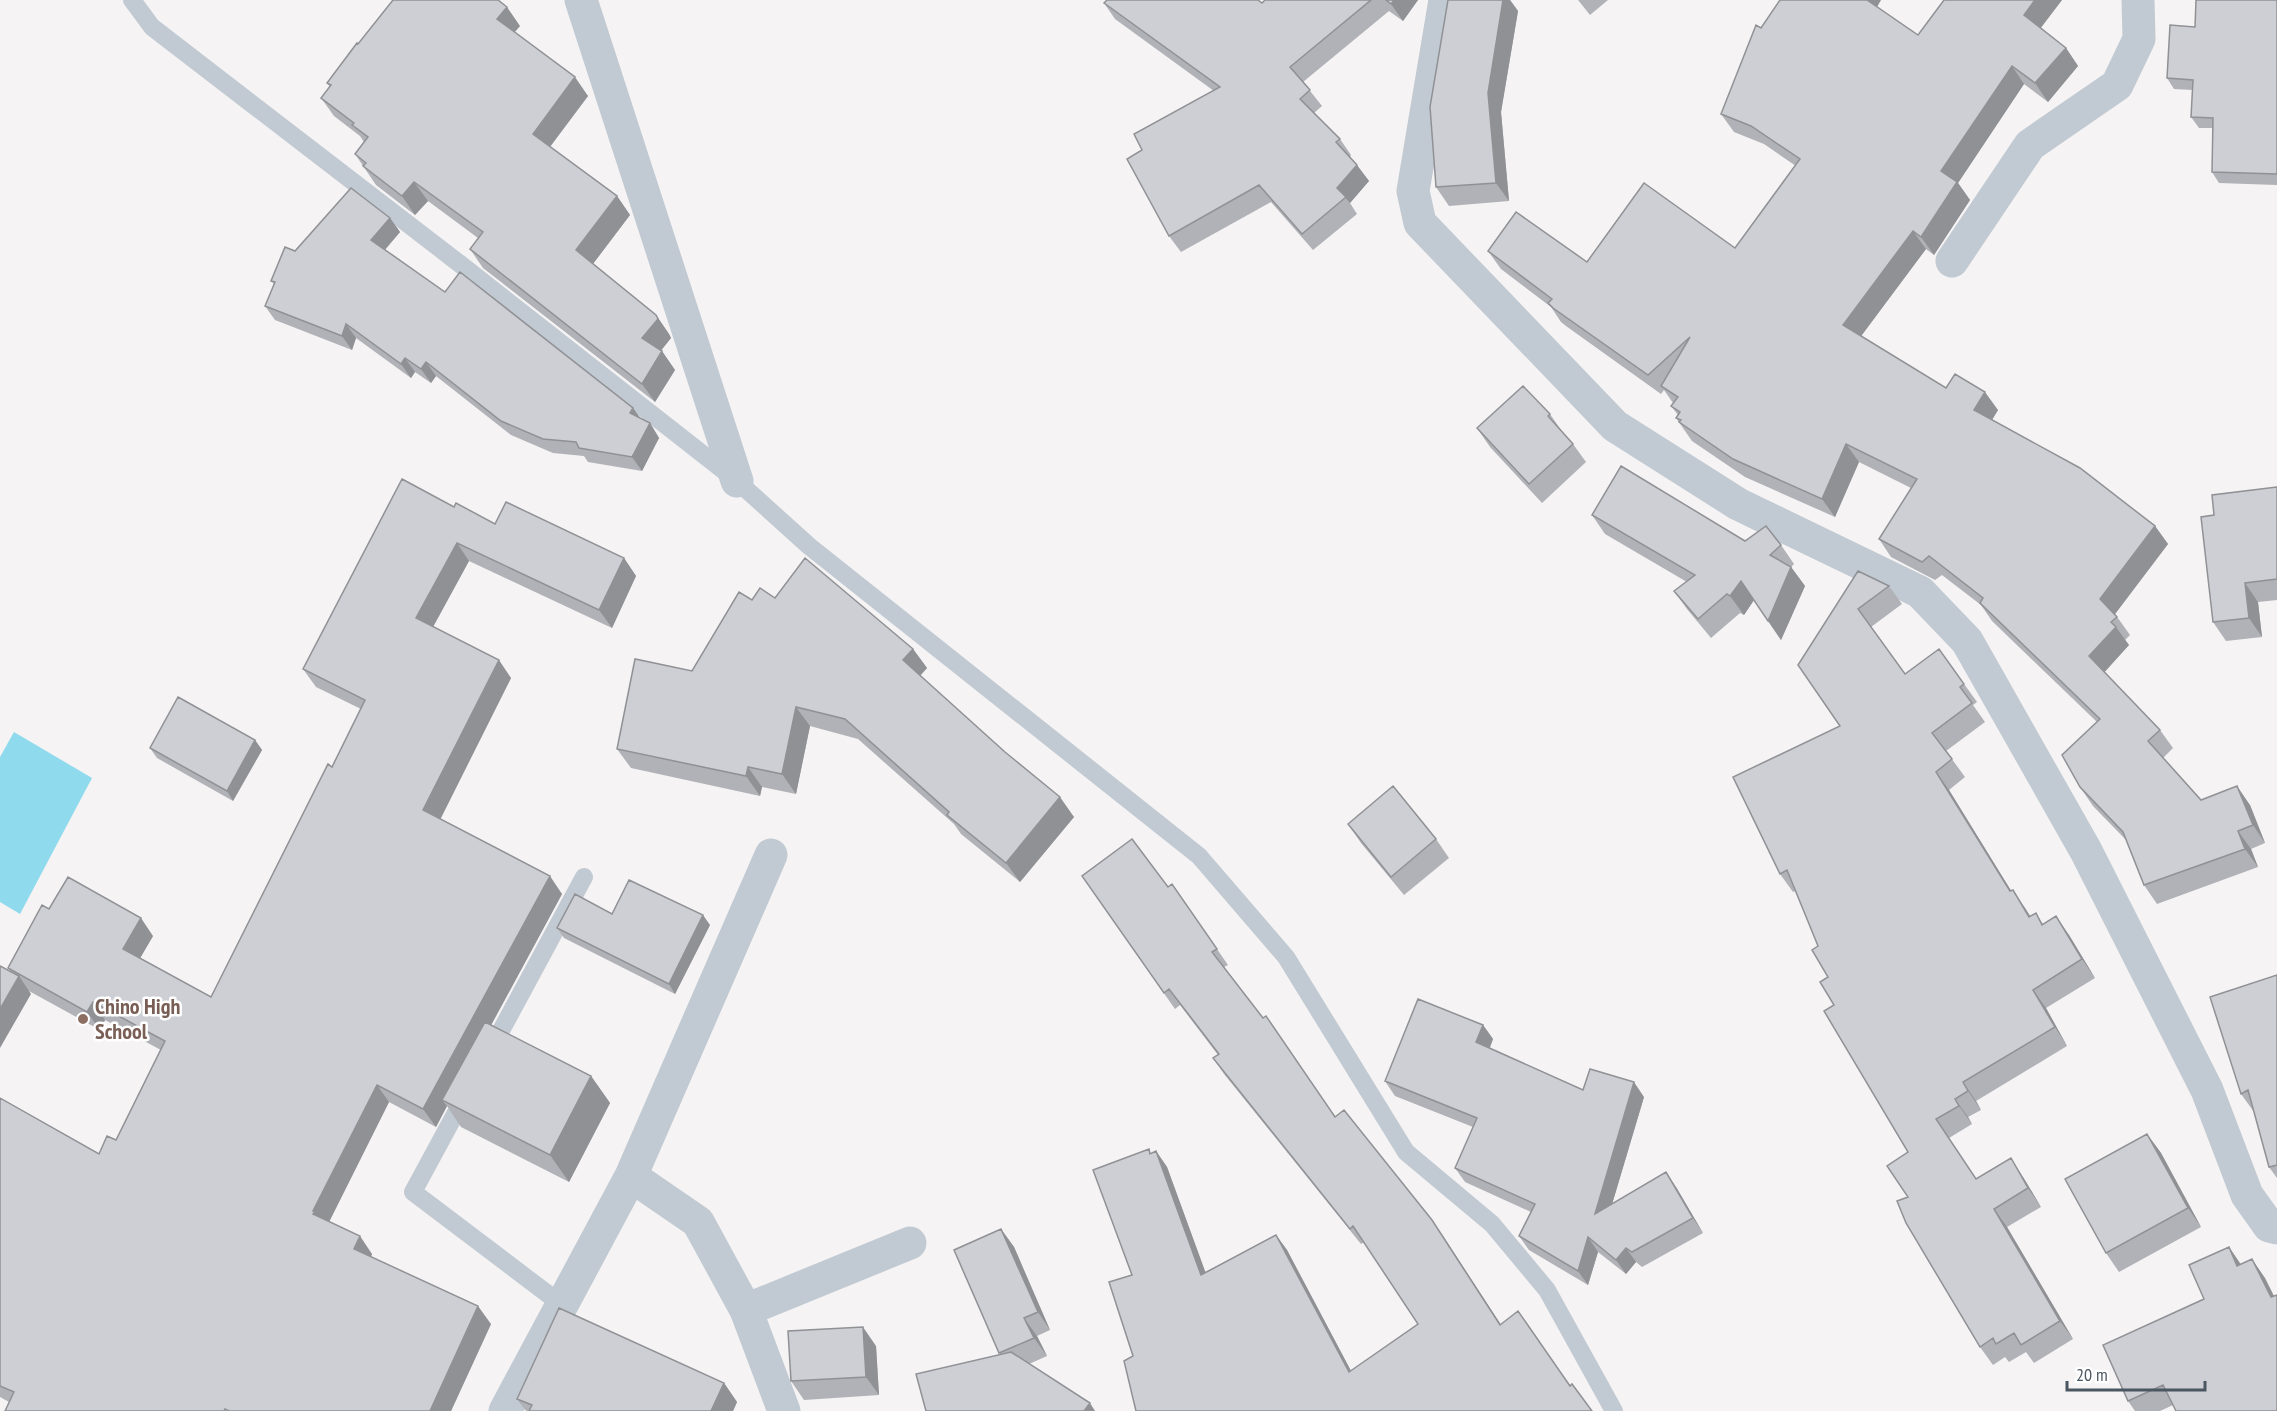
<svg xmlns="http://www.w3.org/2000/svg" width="2277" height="1411" font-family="'PT Sans Narrow',sans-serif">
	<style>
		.water { fill: #90daee }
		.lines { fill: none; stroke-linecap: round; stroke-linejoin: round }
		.lane { stroke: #c1cad2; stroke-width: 18 }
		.street { stroke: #c1cad2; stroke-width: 33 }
		.wall { fill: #b0b2b7 }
		.shaded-wall { fill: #909195 }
		.building { fill: #cdcfd5; stroke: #909195; stroke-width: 1.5 }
		.education-dot { fill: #8d6e63; stroke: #fff; stroke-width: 2 }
		.labels { text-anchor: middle; stroke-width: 5; stroke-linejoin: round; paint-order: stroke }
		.education-label { font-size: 22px; font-weight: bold; fill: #785e54; stroke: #fff; text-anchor: start }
	</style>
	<rect width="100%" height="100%" fill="#f5f3f3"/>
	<!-- water -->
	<path class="water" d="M 14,732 L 92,778 L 20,914 L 0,902 L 0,757 Z"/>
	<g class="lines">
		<!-- lane -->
		<path class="lane" d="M 132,0 L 152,27 L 460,264 L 737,481 L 809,546 L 1199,856 L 1286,957 L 1406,1152 L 1492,1224 L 1547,1290 L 1614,1411
			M 490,1051 L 584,877
			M 465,1096 L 413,1192 L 561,1304"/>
		<!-- street -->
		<path class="street" d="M 581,0 L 737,481
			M 1445,0 L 1413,191 L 1420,223 L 1615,426 L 1738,504 L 1920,592 L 1967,641 L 2086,851 L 2207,1090 L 2247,1195 L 2269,1226 L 2277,1228
			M 1952,261 L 2030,145 L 2117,85 L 2139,39 L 2138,0
			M 631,1176 L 698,1222 L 746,1310 L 784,1411
			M 746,1310 L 910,1243
			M 505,1411 L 631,1176 L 771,855"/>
	</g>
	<!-- wall -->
	<path class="wall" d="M 1265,0 L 1418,0 L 1403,21 L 1389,11 L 1303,82 L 1322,106 L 1314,113 L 1340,139 L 1351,155 L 1350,157 L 1369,181 L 1350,203 L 1357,214 L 1313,250 L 1271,202 L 1181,252 L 1169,236 L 1142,150 L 1214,91 L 1115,19 L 1104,3 L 1262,3 Z
		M 1448,0 L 1510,0 L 1518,11 L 1501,112 L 1509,201 L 1449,206 L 1436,187 Z
		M 1578,0 L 1608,0 L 1590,15 Z
		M 1944,0 L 2062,0 L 2040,28 L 2066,48 L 2078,66 L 2048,102 L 2024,84 L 1958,183 L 1970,200 L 1934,255 L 1926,249 L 1861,336 L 1946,388 L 1998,410 L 1992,420 L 2155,526 L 2168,544 L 2115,614 L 2130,635 L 2125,640 L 2129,645 L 2104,672 L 2160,730 L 2173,748 L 2163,758 L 2201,800 L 2250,805 L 2265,843 L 2251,849 L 2258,867 L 2157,904 L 2144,885 L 2127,841 L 2093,806 L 2080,787 L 2097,722 L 1992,621 L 1981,605 L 1942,575 L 1935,580 L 1891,557 L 1879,539 L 1911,488 L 1859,462 L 1835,517 L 1745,477 L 1692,441 L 1676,418 L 1678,415 L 1671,406 L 1673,403 L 1664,390 L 1661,394 L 1566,326 L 1561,322 L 1551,307 L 1501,269 L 1488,251 L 1587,262 L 1735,248 L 1796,166 L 1764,144 L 1734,132 L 1721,114 L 1877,7 L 1918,35 Z
		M 2277,0 L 2277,185 L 2219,183 L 2212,172 L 2212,128 L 2199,128 L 2191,117 L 2193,90 L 2174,89 L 2167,78 L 2195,27 Z
		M 520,26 L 515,32 L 588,96 L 550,147 L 617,196 L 630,215 L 593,264 L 656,315 L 669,334 L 671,338 L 661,350 L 675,370 L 655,402 L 483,268 L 470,249 L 478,238 L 428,201 L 415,215 L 376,185 L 355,154 L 364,142 L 360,136 L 334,116 L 321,98 L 330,87 L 327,83 L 358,44 Z
		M 390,218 L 400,232 L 385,250 L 445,292 L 633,408 L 641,419 L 650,423 L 659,438 L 642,471 L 588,462 L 584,456 L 553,453 L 511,435 L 436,376 L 431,383 L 415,372 L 411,378 L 356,338 L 352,350 L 275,320 L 265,306 L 274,284 L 271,281 L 295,251 Z
		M 1550,414 L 1563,433 L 1573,444 L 1586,462 L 1542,503 L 1490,447 L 1477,428 Z
		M 2277,487 L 2277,600 L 2258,602 L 2262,637 L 2226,641 L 2213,622 L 2214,515 Z
		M 454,507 L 495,524 L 624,558 L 636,576 L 612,628 L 469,561 L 433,627 L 511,678 L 440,819 L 562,894 L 491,1025 L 591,1076 L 610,1103 L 569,1182 L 461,1127 L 447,1106 L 436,1127 L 389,1102 L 329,1222 L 372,1254 L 371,1257 L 491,1324 L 451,1411 L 5,1411 L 9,1402 L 0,1397 L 0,1098 L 99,1154 L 116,1140 L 161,1050 L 105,1020 L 100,1030 L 29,991 L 31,994 L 8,968 L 49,909 L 153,936 L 140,958 L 211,997 L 332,767 L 361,709 L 316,687 L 303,669 Z
		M 1592,515 L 1745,541 L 1781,545 L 1794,564 L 1791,567 L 1805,586 L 1781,640 L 1754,600 L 1744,615 L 1740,613 L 1711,638 L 1687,609 L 1674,591 L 1687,582 L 1605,534 Z
		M 1858,571 L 1889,586 L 1902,604 L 1871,627 L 1905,674 L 1939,649 L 1977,702 L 1973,705 L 1985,722 L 1946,751 L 1965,777 L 1949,790 L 2011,891 L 2025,908 L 2030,916 L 2036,913 L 2043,924 L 2069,935 L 2095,978 L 2046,1008 L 2067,1046 L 1976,1101 L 1981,1110 L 1968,1117 L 1972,1124 L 1949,1138 L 1976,1179 L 2023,1177 L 2041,1207 L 2007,1227 L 2073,1339 L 2034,1363 L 2026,1352 L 2009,1362 L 2005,1357 L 1993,1365 L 1980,1347 L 1908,1197 L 1908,1152 L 1834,1005 L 1828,977 L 1818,946 L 1795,891 L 1793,892 L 1780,874 L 1840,726 Z
		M 775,598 L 913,649 L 927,668 L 920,676 L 1074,817 L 1020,882 L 961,834 L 954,824 L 858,739 L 810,726 L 796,794 L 762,787 L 760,796 L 631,768 L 617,749 L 692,671 Z
		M 255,740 L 262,750 L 233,801 L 157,758 L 150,748 Z
		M 1348,824 L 1436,839 L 1449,858 L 1404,895 L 1361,843 Z
		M 1082,876 L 1168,887 L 1172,884 L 1228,965 L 1224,967 L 1335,1116 L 1443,1236 L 1500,1324 L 1570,1385 L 1592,1411 L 1133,1356 L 1132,1275 L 1151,1153 L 1156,1151 L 1167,1167 L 1205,1272 L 1276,1235 L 1287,1250 L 1351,1371 L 1418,1324 L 1364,1242 L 1361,1244 L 1224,1074 L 1213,1058 L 1218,1055 L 1180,1005 L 1175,1009 Z
		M 612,914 L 710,925 L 675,994 L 564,938 L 557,928 Z
		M 2277,975 L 2277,1178 L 2269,1167 L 2254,1112 L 2241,1094 Z
		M 1483,1025 L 1493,1039 L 1490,1048 L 1583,1090 L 1644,1097 L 1612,1204 L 1676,1187 L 1703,1233 L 1642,1267 L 1636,1262 L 1626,1274 L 1598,1252 L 1588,1285 L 1529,1250 L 1519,1236 L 1531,1212 L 1465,1182 L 1455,1168 L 1473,1127 L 1395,1096 L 1385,1081 Z
		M 2147,1134 L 2161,1153 L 2201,1227 L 2119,1272 L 2106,1253 Z
		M 1001,1229 L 1014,1247 L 1050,1330 L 1037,1336 L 1047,1356 L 1029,1364 L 1000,1354 L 954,1250 Z
		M 2229,1247 L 2240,1264 L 2265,1278 L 2173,1405 L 2160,1411 L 2135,1411 L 2128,1401 L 2204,1299 Z
		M 876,1346 L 879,1395 L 804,1400 L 791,1381 Z
		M 724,1383 L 737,1402 L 733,1411 L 526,1411 L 517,1399 Z"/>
	<!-- shaded-wall -->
	<path class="shaded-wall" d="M 1394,0 L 1418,0 L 1403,21 L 1391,4 Z
		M 1503,0 L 1510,0 L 1518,11 L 1501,112 L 1509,201 L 1496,183 L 1488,93 Z
		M 1864,0 L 1881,0 L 1873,14 Z
		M 2035,0 L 2062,0 L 2037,33 L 2024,15 Z
		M 507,7 L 520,26 L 510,37 L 497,19 Z
		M 2066,48 L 2078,66 L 2048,102 L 2035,83 Z
		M 2012,66 L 2024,84 L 1958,183 L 1970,200 L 1934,255 L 1921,237 L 1941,171 Z
		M 575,77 L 588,96 L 546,152 L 533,134 Z
		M 1357,165 L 1369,181 L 1350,203 L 1337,188 Z
		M 414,182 L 428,201 L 415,215 L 402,196 Z
		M 617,196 L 630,215 L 589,269 L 576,250 Z
		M 390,218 L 400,232 L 381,254 L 371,240 Z
		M 1913,231 L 1926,249 L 1856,343 L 1843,325 Z
		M 656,315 L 669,334 L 671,338 L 656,357 L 642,338 Z
		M 346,324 L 356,338 L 352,350 L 342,336 Z
		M 662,351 L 675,370 L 655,402 L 642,384 Z
		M 405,358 L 415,372 L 411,378 L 401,364 Z
		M 426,362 L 436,376 L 431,383 L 421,369 Z
		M 1985,392 L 1998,410 L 1987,428 L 1974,410 Z
		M 633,408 L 643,422 L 630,413 Z
		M 650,423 L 659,438 L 642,471 L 632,457 Z
		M 1846,444 L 1859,462 L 1835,517 L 1822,499 Z
		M 2155,526 L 2168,544 L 2112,618 L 2100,599 Z
		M 457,543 L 469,561 L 428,636 L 416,618 Z
		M 624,558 L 636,576 L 612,628 L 599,610 Z
		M 1791,567 L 1805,586 L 1781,640 L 1768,621 Z
		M 1741,581 L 1754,600 L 1744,615 L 1730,596 Z
		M 2245,583 L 2258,602 L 2262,637 L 2249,618 Z
		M 2116,627 L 2129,645 L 2102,675 L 2089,656 Z
		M 913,649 L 927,668 L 916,680 L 903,660 Z
		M 499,660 L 511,678 L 436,828 L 423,810 Z
		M 796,707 L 810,726 L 796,794 L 782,774 Z
		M 255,740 L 262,750 L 233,801 L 227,791 Z
		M 748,767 L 762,787 L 760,796 L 746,776 Z
		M 1936,772 L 1949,790 L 2023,910 L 2010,891 Z
		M 2237,786 L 2250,805 L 2265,843 L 2253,825 Z
		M 1060,797 L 1074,817 L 1020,882 L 1006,863 Z
		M 2238,831 L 2251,849 L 2258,867 L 2245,849 Z
		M 550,876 L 562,894 L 449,1103 L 442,1100 L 447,1106 L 436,1127 L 423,1109 Z
		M 2013,890 L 2025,908 L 2042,935 L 2029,917 Z
		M 703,915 L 710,925 L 675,994 L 669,984 Z
		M 2056,916 L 2069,935 L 2095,978 L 2082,959 Z
		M 141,918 L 153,936 L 135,967 L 123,949 Z
		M 19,976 L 31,994 L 0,1048 L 0,1009 Z
		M 2033,990 L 2046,1008 L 2067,1046 L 2055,1027 Z
		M 93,1002 L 105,1020 L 100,1030 L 87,1012 Z
		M 1483,1025 L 1493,1039 L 1486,1056 L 1476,1042 Z
		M 591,1076 L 610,1103 L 569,1182 L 550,1155 Z
		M 1634,1082 L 1644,1097 L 1605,1228 L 1595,1214 Z
		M 1963,1082 L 1976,1101 L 1981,1110 L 1968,1091 Z
		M 377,1085 L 389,1102 L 326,1228 L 313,1214 L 313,1211 Z
		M 1955,1099 L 1968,1117 L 1972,1124 L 1959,1106 Z
		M 2147,1134 L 2161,1153 L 2201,1227 L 2188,1208 Z
		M 1156,1151 L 1167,1167 L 1212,1290 L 1201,1275 Z
		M 2011,1158 L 2023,1177 L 2041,1207 L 2028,1188 Z
		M 1666,1172 L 1676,1187 L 1703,1233 L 1693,1218 Z
		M 1994,1209 L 2007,1227 L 2073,1339 L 2060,1321 Z
		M 1432,1220 L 1443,1236 L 1511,1340 L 1500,1325 Z
		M 1001,1229 L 1014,1247 L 1050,1330 L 1038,1312 Z
		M 1276,1235 L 1287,1250 L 1360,1388 L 1349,1372 Z
		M 360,1236 L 372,1254 L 366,1267 L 354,1249 Z
		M 1588,1237 L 1598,1252 L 1588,1285 L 1578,1271 Z
		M 2229,1247 L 2242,1266 L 2237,1266 Z
		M 1626,1248 L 1636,1262 L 1626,1274 L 1616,1260 Z
		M 2252,1259 L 2265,1278 L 2277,1302 L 2271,1297 Z
		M 478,1306 L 491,1324 L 451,1411 L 430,1411 Z
		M 1024,1318 L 1037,1336 L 1047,1356 L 1034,1338 Z
		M 863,1327 L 876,1346 L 879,1395 L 866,1377 Z
		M 724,1383 L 737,1402 L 733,1411 L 711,1411 Z
		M 1090,1403 L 1095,1411 L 1084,1411 Z"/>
	<!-- building -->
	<path class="building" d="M 393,0 L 498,0 L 507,7 L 497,19 L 575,77 L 533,134 L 617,196 L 576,250 L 656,315 L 658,319 L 642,338 L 662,351 L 642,384 L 470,249 L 483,232 L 414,182 L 402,196 L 363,166 L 366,163 L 355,154 L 368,137 L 352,125 L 354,123 L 321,98 L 331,85 L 327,83 L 357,43 L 358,44 Z
		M 1107,0 L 1258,0 L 1262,3 L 1265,0 L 1371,0 L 1290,67 L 1310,90 L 1300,99 L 1340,139 L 1336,142 L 1357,165 L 1337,188 L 1346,197 L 1302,234 L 1259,185 L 1169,236 L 1127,159 L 1142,150 L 1134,134 L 1220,87 L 1104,3 Z
		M 1386,0 L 1394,0 L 1391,4 Z
		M 1448,0 L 1503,0 L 1488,93 L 1496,183 L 1436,187 L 1430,107 Z
		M 1780,0 L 1867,0 L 1918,35 L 1944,0 L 2035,0 L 2024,15 L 2066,48 L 2035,83 L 2012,66 L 1941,171 L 1957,182 L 1921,237 L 1913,231 L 1843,325 L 1946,388 L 1955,374 L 1985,392 L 1974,410 L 2080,468 L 2155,526 L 2100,599 L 2117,617 L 2111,622 L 2116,627 L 2089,656 L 2160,730 L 2148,741 L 2201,800 L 2237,786 L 2253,825 L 2238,831 L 2245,849 L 2144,885 L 2123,832 L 2080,787 L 2062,755 L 2100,719 L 1980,603 L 1983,598 L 1929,556 L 1922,562 L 1879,539 L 1917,479 L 1846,444 L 1822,499 L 1733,459 L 1679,422 L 1681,420 L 1676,418 L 1680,412 L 1671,406 L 1678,397 L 1661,386 L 1690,337 L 1648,375 L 1553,308 L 1548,303 L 1552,299 L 1488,251 L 1516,212 L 1587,262 L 1644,183 L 1735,248 L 1800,159 L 1751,126 L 1721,114 L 1756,25 L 1761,28 Z
		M 2196,0 L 2277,0 L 2277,174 L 2212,172 L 2213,118 L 2191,117 L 2193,80 L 2167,78 L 2170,25 L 2195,27 Z
		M 351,188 L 390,218 L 371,240 L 445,292 L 460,272 L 633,408 L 630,413 L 650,423 L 632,457 L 579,448 L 576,442 L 543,439 L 501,421 L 426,362 L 421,369 L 405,358 L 401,364 L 346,324 L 342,336 L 265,306 L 275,282 L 271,281 L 285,247 L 295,251 Z
		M 1523,386 L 1550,414 L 1548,416 L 1573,444 L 1529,484 L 1477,428 Z
		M 1621,466 L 1745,541 L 1766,526 L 1781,545 L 1770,555 L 1791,567 L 1768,621 L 1741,581 L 1730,596 L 1727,594 L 1698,619 L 1674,591 L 1695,575 L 1592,515 Z
		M 402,479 L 454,507 L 456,503 L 495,524 L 506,502 L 624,558 L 599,610 L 457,543 L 416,618 L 499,660 L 423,810 L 550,876 L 423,1109 L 377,1085 L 313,1211 L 315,1212 L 313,1214 L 360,1236 L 354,1249 L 478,1306 L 430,1411 L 229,1411 L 225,1409 L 224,1411 L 5,1411 L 14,1392 L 0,1386 L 0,1098 L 99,1154 L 107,1136 L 116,1140 L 165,1041 L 93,1002 L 87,1012 L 8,968 L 42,905 L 49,909 L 68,877 L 141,918 L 123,949 L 211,997 L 328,764 L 332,767 L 365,700 L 303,669 Z
		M 2277,487 L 2277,579 L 2245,583 L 2249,618 L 2213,622 L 2201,517 L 2214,515 L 2212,495 Z
		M 805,558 L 913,649 L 903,660 L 1005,752 L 1060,797 L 1006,863 L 947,815 L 949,812 L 845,719 L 796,707 L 782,774 L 748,767 L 746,776 L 617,749 L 635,659 L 692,671 L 739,592 L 752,600 L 760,588 L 775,598 Z
		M 1858,571 L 1889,586 L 1858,609 L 1905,674 L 1939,649 L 1964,684 L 1960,687 L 1972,703 L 1932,733 L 1952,759 L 1936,772 L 2010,891 L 2013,890 L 2029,917 L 2036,913 L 2042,925 L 2056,916 L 2082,959 L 2033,990 L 2055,1027 L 1963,1082 L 1968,1091 L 1955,1099 L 1959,1106 L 1936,1119 L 1976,1179 L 2011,1158 L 2028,1188 L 1994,1209 L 2060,1321 L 2021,1345 L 2014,1333 L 1996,1344 L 1993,1338 L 1980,1347 L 1906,1223 L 1897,1201 L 1908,1197 L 1887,1166 L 1908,1152 L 1824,1011 L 1834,1005 L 1820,982 L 1828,977 L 1812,950 L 1818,946 L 1787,870 L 1780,874 L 1733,777 L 1840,726 L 1798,665 Z
		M 178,697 L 255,740 L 227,791 L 150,748 Z
		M 1393,786 L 1436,839 L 1391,877 L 1348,824 Z
		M 1132,839 L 1168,887 L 1172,884 L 1217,949 L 1212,952 L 1263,1018 L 1266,1016 L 1335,1117 L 1344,1110 L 1432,1220 L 1500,1325 L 1518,1311 L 1570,1386 L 1572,1384 L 1592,1411 L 1136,1411 L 1124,1361 L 1133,1356 L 1109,1282 L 1132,1275 L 1093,1170 L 1149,1149 L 1150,1154 L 1156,1151 L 1201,1275 L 1276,1235 L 1349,1372 L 1418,1324 L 1353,1226 L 1350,1229 L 1213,1058 L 1219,1054 L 1169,989 L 1164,993 L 1082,876 Z
		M 629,880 L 703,915 L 669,984 L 557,928 L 575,894 L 612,914 Z
		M 0,966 L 19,976 L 0,1009 Z
		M 2277,975 L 2277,1165 L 2269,1167 L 2248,1090 L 2241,1094 L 2210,997 Z
		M 1418,999 L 1483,1025 L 1476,1042 L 1583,1090 L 1590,1069 L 1634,1082 L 1595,1214 L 1666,1172 L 1693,1218 L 1632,1252 L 1626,1248 L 1616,1260 L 1588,1237 L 1578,1271 L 1519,1236 L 1535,1204 L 1455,1168 L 1477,1118 L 1385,1081 Z
		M 485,1022 L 591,1076 L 550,1155 L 442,1100 Z
		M 2147,1134 L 2188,1208 L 2106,1253 L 2065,1179 Z
		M 1001,1229 L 1038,1312 L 1024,1318 L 1034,1338 L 999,1353 L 954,1250 Z
		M 2229,1247 L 2237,1266 L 2252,1259 L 2271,1297 L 2277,1295 L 2277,1411 L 2176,1411 L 2163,1385 L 2128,1401 L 2103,1345 L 2204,1299 L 2189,1265 Z
		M 559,1308 L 724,1383 L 711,1411 L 529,1411 L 532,1405 L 517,1399 Z
		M 863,1327 L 866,1377 L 791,1381 L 788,1331 Z
		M 1011,1352 L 1090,1403 L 1084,1411 L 926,1411 L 916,1374 Z"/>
	<!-- markers -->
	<circle class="education-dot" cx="83" cy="1019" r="6"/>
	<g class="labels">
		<!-- education labels -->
		<g class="education-label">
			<text x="95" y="1014">Chino High<tspan x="95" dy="25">School</tspan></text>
		</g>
	</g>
	<!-- scale -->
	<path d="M2067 1381v9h138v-9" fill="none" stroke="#4a5661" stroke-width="3"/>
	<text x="2076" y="1381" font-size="18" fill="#4a5661" stroke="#ffffff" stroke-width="4.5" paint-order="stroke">20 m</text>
</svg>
